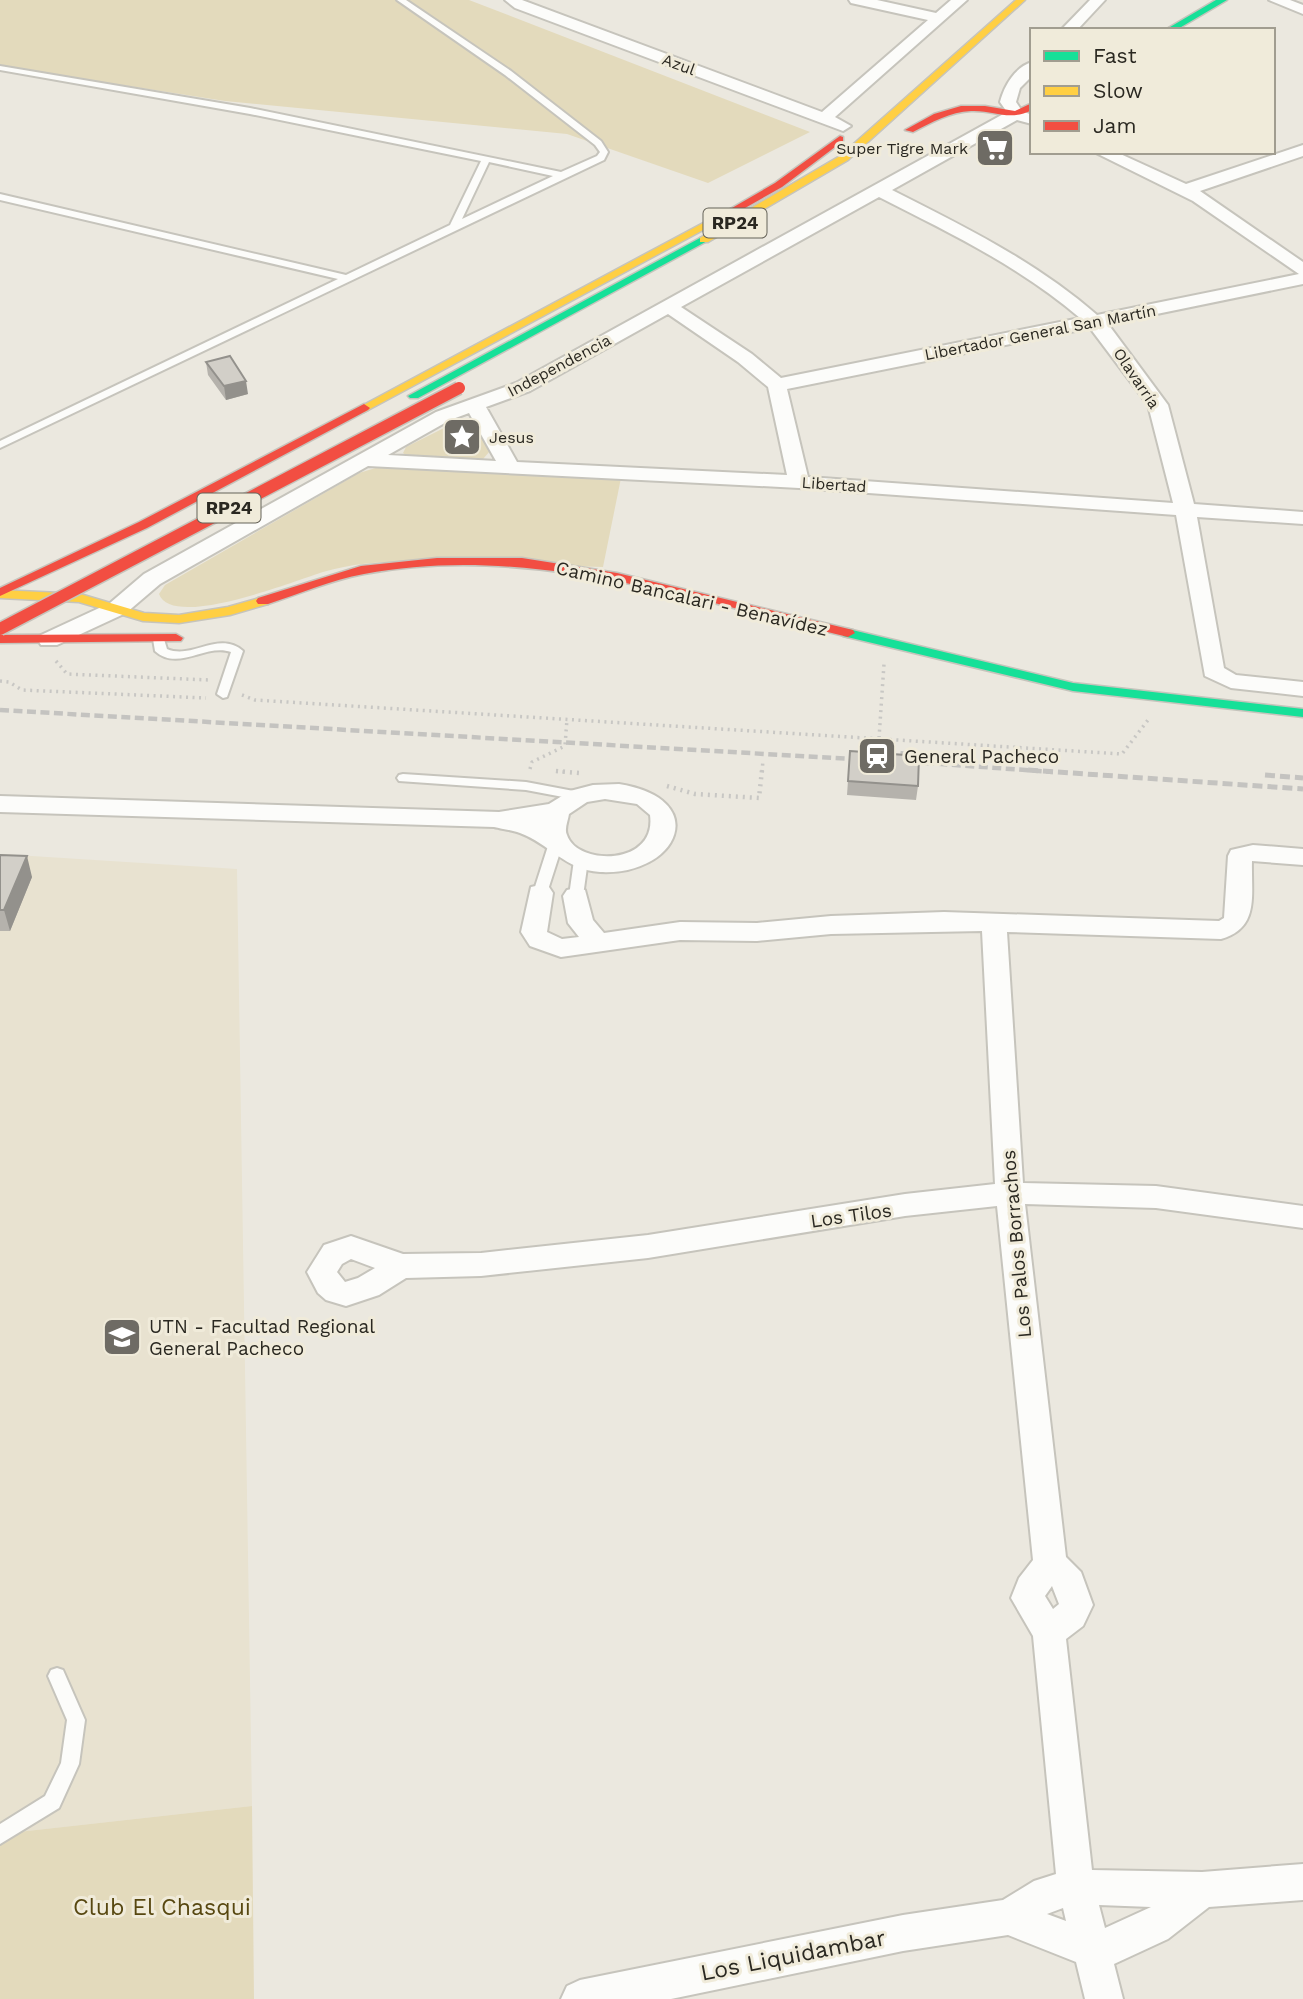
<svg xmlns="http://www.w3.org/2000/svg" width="1303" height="1999" font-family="'Work Sans',sans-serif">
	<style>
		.built { fill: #e8e2d0 }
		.green { fill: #e3dabc }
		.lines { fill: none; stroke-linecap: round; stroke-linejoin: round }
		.lane-casing { stroke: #c6c4bc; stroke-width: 4 }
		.street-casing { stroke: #c6c4bc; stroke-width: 4 }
		.fast-casing { stroke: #c6c4bc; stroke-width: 3 }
		.slow-casing { stroke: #c6c4bc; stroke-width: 3 }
		.jam-casing { stroke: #c6c4bc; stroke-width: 3 }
		.path-far1 { stroke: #c8c7c4; stroke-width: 3.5; stroke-dasharray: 2 4.5; stroke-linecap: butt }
		.path { stroke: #c8c7c4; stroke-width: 4.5; stroke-dasharray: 2 5; stroke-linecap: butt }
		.lane { fill: #fcfcfa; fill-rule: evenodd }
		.street { fill: #fcfcfa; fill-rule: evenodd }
		.fast { fill: #16e098; fill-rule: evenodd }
		.slow { fill: #ffcf43; fill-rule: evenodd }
		.jam { fill: #f24e42; fill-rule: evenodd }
		.rail-far1 { stroke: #c4c3c0; stroke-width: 4.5; stroke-dasharray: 9 4.5; stroke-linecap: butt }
		.rail { stroke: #c4c3c0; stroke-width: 5; stroke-dasharray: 10 5; stroke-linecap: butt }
		.jam-bridge-casing { stroke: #c6c4bc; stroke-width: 15; stroke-linecap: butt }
		.jam-bridge { stroke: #f24e42; stroke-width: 12 }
		.wall { fill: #b5b2ac }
		.shaded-wall { fill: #93918c }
		.building { fill: #d2cfc8; stroke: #93918c; stroke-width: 2 }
		.labels { text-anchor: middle; stroke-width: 6; stroke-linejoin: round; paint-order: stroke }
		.far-street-label { font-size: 16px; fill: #2a2821; stroke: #f0ebda }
		.far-poi-label { font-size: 16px; fill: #2a2821; stroke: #f0ebda; text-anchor: end }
		.shield { fill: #f0ebda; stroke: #656258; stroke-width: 2 }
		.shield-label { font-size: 18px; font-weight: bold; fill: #2a2821 }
		.street-label { font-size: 19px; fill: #2a2821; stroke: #f0ebda }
		.poi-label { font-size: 19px; fill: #2a2821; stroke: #f0ebda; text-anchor: start }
		.near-park-label { font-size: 23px; fill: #574710; stroke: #f0ebda }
		.near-street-label { font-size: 23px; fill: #2a2821; stroke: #f0ebda }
	</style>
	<rect width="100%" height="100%" fill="#ebe8df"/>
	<!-- built -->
	<path class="built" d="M 0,854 L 237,869 L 252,1806 L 0,1834 Z"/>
	<!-- green -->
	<path class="green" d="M 0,0 L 469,0 L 810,132 L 708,183 L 567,134 L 225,101 L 0,66 Z
		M 464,418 L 476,423 L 490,451 L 483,459 L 407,456 L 403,453 L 406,447 Z
		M 382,466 L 621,478 L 603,567 C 557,566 511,564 465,563 C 416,562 370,558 323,572 C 294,581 172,630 159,594 L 165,585 L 359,473 Z
		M 252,1806 L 254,1999 L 0,1999 L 0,1834 Z"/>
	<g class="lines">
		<!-- lane casing -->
		<g class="lane-casing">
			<path id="lane" d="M 397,0 L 406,0 L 511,71 L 601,141 L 608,152 L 604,160 L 0,448 L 0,441 L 338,279 L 0,200 L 0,194 L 346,275 L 450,225 L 481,161 L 250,114 L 0,70 L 0,66 L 250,108 L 561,172 L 597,156 L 600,152 L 595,145 L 505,75 ZM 489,162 L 553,176 L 462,219 Z
				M 159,635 L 163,636 L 167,649 C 192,660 219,630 243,651 L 227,697 L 223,698 L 217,694 L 231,652 C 206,643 178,672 155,651 L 153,639 Z
				M 403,774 L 526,782 L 579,792 L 585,796 L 579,800 L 526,790 L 399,781 L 397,778 L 399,775 Z
				M 556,839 L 563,843 L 547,893 L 540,898 L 535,896 L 533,893 L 549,843 Z
				M 581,856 L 588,860 L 583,896 L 576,901 L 569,896 L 574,860 Z
				M 57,1668 L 63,1670 L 85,1720 L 79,1764 L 59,1808 L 0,1844 L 0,1824 L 45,1796 L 61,1763 L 67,1720 L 48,1676 L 51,1670 Z"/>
		</g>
		<!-- street casing -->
		<g class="street-casing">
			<path id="street" d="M 505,0 L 522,0 L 822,112 L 928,20 L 851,3 L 849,0 L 877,0 L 936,13 L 951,0 L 967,0 L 835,117 L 851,126 L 843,131 L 515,8 Z
				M 1090,0 L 1105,0 L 1077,30 L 1061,30 Z
				M 1269,0 L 1290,0 L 1303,5 L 1303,14 Z
				M 1032,62 L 1032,76 L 1020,88 L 1016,102 L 1022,111 L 1032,115 L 1032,124 L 1017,120 L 892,190 C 965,227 1035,261 1097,315 L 1299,274 L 1193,201 L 1094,152 L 1116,152 L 1186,184 L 1303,145 L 1303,156 L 1200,191 L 1303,262 L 1303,284 L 1108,324 L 1168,405 L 1194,504 L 1303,512 L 1303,524 L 1197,517 L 1224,668 L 1236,675 L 1303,682 L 1303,696 L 1231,688 L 1205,676 L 1176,515 L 799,488 L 368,466 L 160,584 L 126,613 L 57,645 L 41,645 L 38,640 L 41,635 L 110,603 L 144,574 L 436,412 L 516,383 L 1007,112 L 1000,102 C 1004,86 1015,67 1032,62 ZM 879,197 C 950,233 1019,266 1080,318 L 781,378 L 752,354 L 681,307 ZM 668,314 L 738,362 L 768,387 L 787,475 L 517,462 L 486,407 L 530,391 ZM 1090,328 L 1148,405 L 1173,503 L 808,477 L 787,389 ZM 469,413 L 496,461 L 388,455 L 450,420 Z
				M 619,784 C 713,799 678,876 600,872 C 565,870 550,844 520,833 C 512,830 502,829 494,827 L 0,812 L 0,796 L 499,812 L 549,804 L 570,791 L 593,785 ZM 605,799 L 637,804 L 650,815 C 657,866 577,866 567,835 C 564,829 568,821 569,814 L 587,802 Z
				M 1253,845 L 1303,849 L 1303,865 L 1252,861 C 1251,895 1260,928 1221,939 L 1007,932 L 1023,1183 L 1156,1186 L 1303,1206 L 1303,1228 L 1156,1208 L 1025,1204 L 1066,1557 L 1081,1572 L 1093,1605 L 1083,1626 L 1066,1639 L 1092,1870 L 1202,1872 L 1303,1864 L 1303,1900 L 1209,1907 L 1168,1939 L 1114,1964 L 1123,1999 L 1085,1999 L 1076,1962 L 1008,1935 L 903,1951 L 671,1999 L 561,1999 L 567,1986 L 580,1980 L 903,1915 L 1003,1900 L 1034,1881 L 1056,1874 L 1033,1636 L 1011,1598 L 1019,1578 L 1033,1560 L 997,1206 L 905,1216 L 648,1258 L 481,1276 L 406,1278 L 379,1295 L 346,1306 L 326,1300 L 318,1293 L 307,1272 L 324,1245 L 351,1236 L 403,1254 L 481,1253 L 648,1235 L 905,1194 L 995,1184 L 982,931 L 831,934 L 757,941 L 680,940 L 561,957 L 530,946 L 521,932 L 531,887 L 540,885 L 549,887 L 553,893 L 547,932 L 562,939 L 579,937 L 568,923 L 563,896 L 567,890 L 576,888 L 585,890 L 593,920 L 604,933 L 680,922 L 757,923 L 831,916 L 944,912 L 1219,921 L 1224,918 L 1228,856 L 1231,850 ZM 351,1259 L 375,1268 L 358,1278 L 345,1282 L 337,1272 L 342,1264 ZM 1052,1586 L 1059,1604 L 1053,1609 L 1045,1596 ZM 1099,1905 L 1151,1907 L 1105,1928 ZM 1063,1908 L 1066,1921 L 1047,1914 Z"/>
		</g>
		<!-- fast casing -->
		<g class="fast-casing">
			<path id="fast" d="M 1216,0 L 1227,0 L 1176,30 L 1165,30 Z
				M 700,238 L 709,240 L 418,398 L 410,398 L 408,396 Z
				M 848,629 L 1073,683 L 1303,709 L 1303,717 L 1073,691 L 843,636 L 843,630 Z"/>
		</g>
		<!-- slow casing -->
		<g class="slow-casing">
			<path id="slow" d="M 1016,0 L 1025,0 L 848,160 L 708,242 L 700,242 L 700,238 L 840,156 Z
				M 707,221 L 716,223 L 368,410 L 364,412 L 358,408 Z
				M 0,590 L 80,594 L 144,613 L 179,615 L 228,607 L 263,597 L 270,601 L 268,604 L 230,615 L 179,623 L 143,621 L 79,602 L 0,598 Z"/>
		</g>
		<!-- jam casing -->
		<g class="jam-casing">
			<path id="jam" d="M 1032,103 L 1032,110 C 1008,122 996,110 971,111 C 950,112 932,122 913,132 L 905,130 L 934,114 L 961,106 L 985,106 L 1015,111 Z
				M 840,136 L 843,137 L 843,141 L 782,187 L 715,225 L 706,223 L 775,183 Z
				M 364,404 L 370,408 L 368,410 L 147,528 L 0,596 L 0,588 L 139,522 Z
				M 437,558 L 522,558 L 617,573 L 853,630 L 855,633 L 848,637 C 691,599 527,543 364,574 C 331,580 299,594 268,604 L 258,604 L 256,601 L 258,598 L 361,566 Z
				M 176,634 L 183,638 L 181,641 L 0,643 L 0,635 Z"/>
		</g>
		<!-- path-far1 -->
		<path class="path-far1" d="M 56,661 L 67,674 L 209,680
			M 0,681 L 9,682 L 22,690 L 206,698
			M 242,695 L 255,700 L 1122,754 L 1148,720
			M 879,738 L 884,664
			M 530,769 L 532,762 L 565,746 L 567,719
			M 556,771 L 564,772
			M 762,772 L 763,760"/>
		<!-- path -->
		<path class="path" d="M 556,771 L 579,773
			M 667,786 L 695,794 L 759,798 L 762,770"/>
		<!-- lane -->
		<use href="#lane" class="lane"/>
		<!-- street -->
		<use href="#street" class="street"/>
		<!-- fast -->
		<use href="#fast" class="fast"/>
		<!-- slow -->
		<use href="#slow" class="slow"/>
		<!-- jam -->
		<use href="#jam" class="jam"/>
		<!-- rail-far1 -->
		<path class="rail-far1" d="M 0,710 L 870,760
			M 860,751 L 912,754
			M 898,761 L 1053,772"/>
		<!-- rail -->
		<path class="rail" d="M 1028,770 L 1303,789
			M 1265,775 L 1303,778"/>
		<!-- jam-bridge casing -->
		<g class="jam-bridge-casing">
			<path id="jam-bridge" d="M 0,629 L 459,388"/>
		</g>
		<!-- jam-bridge -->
		<use href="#jam-bridge" class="jam-bridge"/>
	</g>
	<!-- wall -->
	<path class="wall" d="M 206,362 L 248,394 L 226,400 L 208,375 Z
		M 850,751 L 918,786 L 916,800 L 847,795 Z
		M 0,855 L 32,877 L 10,931 L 0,931 Z"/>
	<!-- shaded-wall -->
	<path class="shaded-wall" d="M 246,381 L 248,394 L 226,400 L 224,386 Z
		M 27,856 L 32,877 L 10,931 L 4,910 Z"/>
	<!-- building -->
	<path class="building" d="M 230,356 L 246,381 L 224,386 L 206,362 Z
		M 850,751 L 919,756 L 918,786 L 848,781 Z
		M 0,855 L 27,856 L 4,910 L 0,910 Z"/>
	<!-- icons -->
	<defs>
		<g id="supermarket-square" transform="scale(2.0125)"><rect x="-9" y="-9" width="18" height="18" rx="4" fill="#6e6b64" stroke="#f0ebda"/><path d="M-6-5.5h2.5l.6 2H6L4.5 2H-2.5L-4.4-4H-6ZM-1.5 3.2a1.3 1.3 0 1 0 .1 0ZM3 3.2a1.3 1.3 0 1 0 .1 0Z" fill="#fff"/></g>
		<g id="sight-square" transform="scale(2.0125)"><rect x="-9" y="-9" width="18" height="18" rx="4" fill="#6e6b64" stroke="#f0ebda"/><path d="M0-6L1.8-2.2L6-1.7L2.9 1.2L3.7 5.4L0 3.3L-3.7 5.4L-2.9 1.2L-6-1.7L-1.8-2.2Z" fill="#fff"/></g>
		<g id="station-square" transform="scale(2.0125)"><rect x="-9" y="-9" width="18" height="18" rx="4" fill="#6e6b64" stroke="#f0ebda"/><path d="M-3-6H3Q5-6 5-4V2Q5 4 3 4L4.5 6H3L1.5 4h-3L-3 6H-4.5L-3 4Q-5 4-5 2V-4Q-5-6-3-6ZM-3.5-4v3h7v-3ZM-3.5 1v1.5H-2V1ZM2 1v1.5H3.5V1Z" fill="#fff"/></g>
		<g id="university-square" transform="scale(2.0125)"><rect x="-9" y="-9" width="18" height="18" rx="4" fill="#6e6b64" stroke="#f0ebda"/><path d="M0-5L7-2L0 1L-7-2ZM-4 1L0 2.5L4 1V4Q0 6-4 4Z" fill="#fff"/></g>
	</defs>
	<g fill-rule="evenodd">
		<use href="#supermarket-square" x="995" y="148"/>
		<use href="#sight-square" x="462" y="437"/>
		<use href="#station-square" x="877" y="756"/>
		<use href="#university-square" x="122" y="1337"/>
	</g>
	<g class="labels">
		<!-- far-street labels -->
		<g class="far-street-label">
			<text transform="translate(679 64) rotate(20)" y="6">Azul</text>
			<text transform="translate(1040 332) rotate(-11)" y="6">Libertador General San Martín</text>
			<text transform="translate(559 365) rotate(-28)" y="6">Independencia</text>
			<text transform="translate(1137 378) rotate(56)" y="6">Olavarría</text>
			<text transform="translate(834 484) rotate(4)" y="6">Libertad</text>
		</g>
		<!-- far-poi labels -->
		<g class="far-poi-label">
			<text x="968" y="154">Super Tigre Mark</text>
			<text x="489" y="443" text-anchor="start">Jesus</text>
		</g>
		<!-- shield labels -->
		<g class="shield">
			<rect x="703.5" y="208.5" width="63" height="29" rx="5"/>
			<rect x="197.5" y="493.5" width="63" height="29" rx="5"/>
		</g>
		<g class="shield-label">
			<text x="735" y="229">RP24</text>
			<text x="229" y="514">RP24</text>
		</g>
		<!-- street labels -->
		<g class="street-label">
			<text transform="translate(692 598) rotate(13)" y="7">Camino Bancalari - Benavídez</text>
			<text transform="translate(851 1215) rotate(-8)" y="7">Los Tilos</text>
			<text transform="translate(1016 1244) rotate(-95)" y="7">Los Palos Borrachos</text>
		</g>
		<!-- poi labels -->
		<g class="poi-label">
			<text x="904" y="763">General Pacheco</text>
			<text x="149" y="1333">UTN - Facultad Regional<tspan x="149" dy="22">General Pacheco</tspan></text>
		</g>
		<!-- near-park labels -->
		<g class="near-park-label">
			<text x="162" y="1915">Club El Chasqui</text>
		</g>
		<!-- near-street labels -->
		<g class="near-street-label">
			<text transform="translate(793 1955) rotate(-11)" y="8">Los Liquidambar</text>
		</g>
	</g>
	<!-- legend -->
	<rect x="1030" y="28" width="245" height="126" fill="#f0ebda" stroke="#a19d90" stroke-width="2"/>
	<rect x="1044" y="51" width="35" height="10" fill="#16e098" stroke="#a19d90" stroke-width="2"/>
	<text x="1093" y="63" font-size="21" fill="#2a2821">Fast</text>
	<rect x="1044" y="86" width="35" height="10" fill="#ffcf43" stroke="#a19d90" stroke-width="2"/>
	<text x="1093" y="98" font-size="21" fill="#2a2821">Slow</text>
	<rect x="1044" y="121" width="35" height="10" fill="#f24e42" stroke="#a19d90" stroke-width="2"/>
	<text x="1093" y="133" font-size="21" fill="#2a2821">Jam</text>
</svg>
